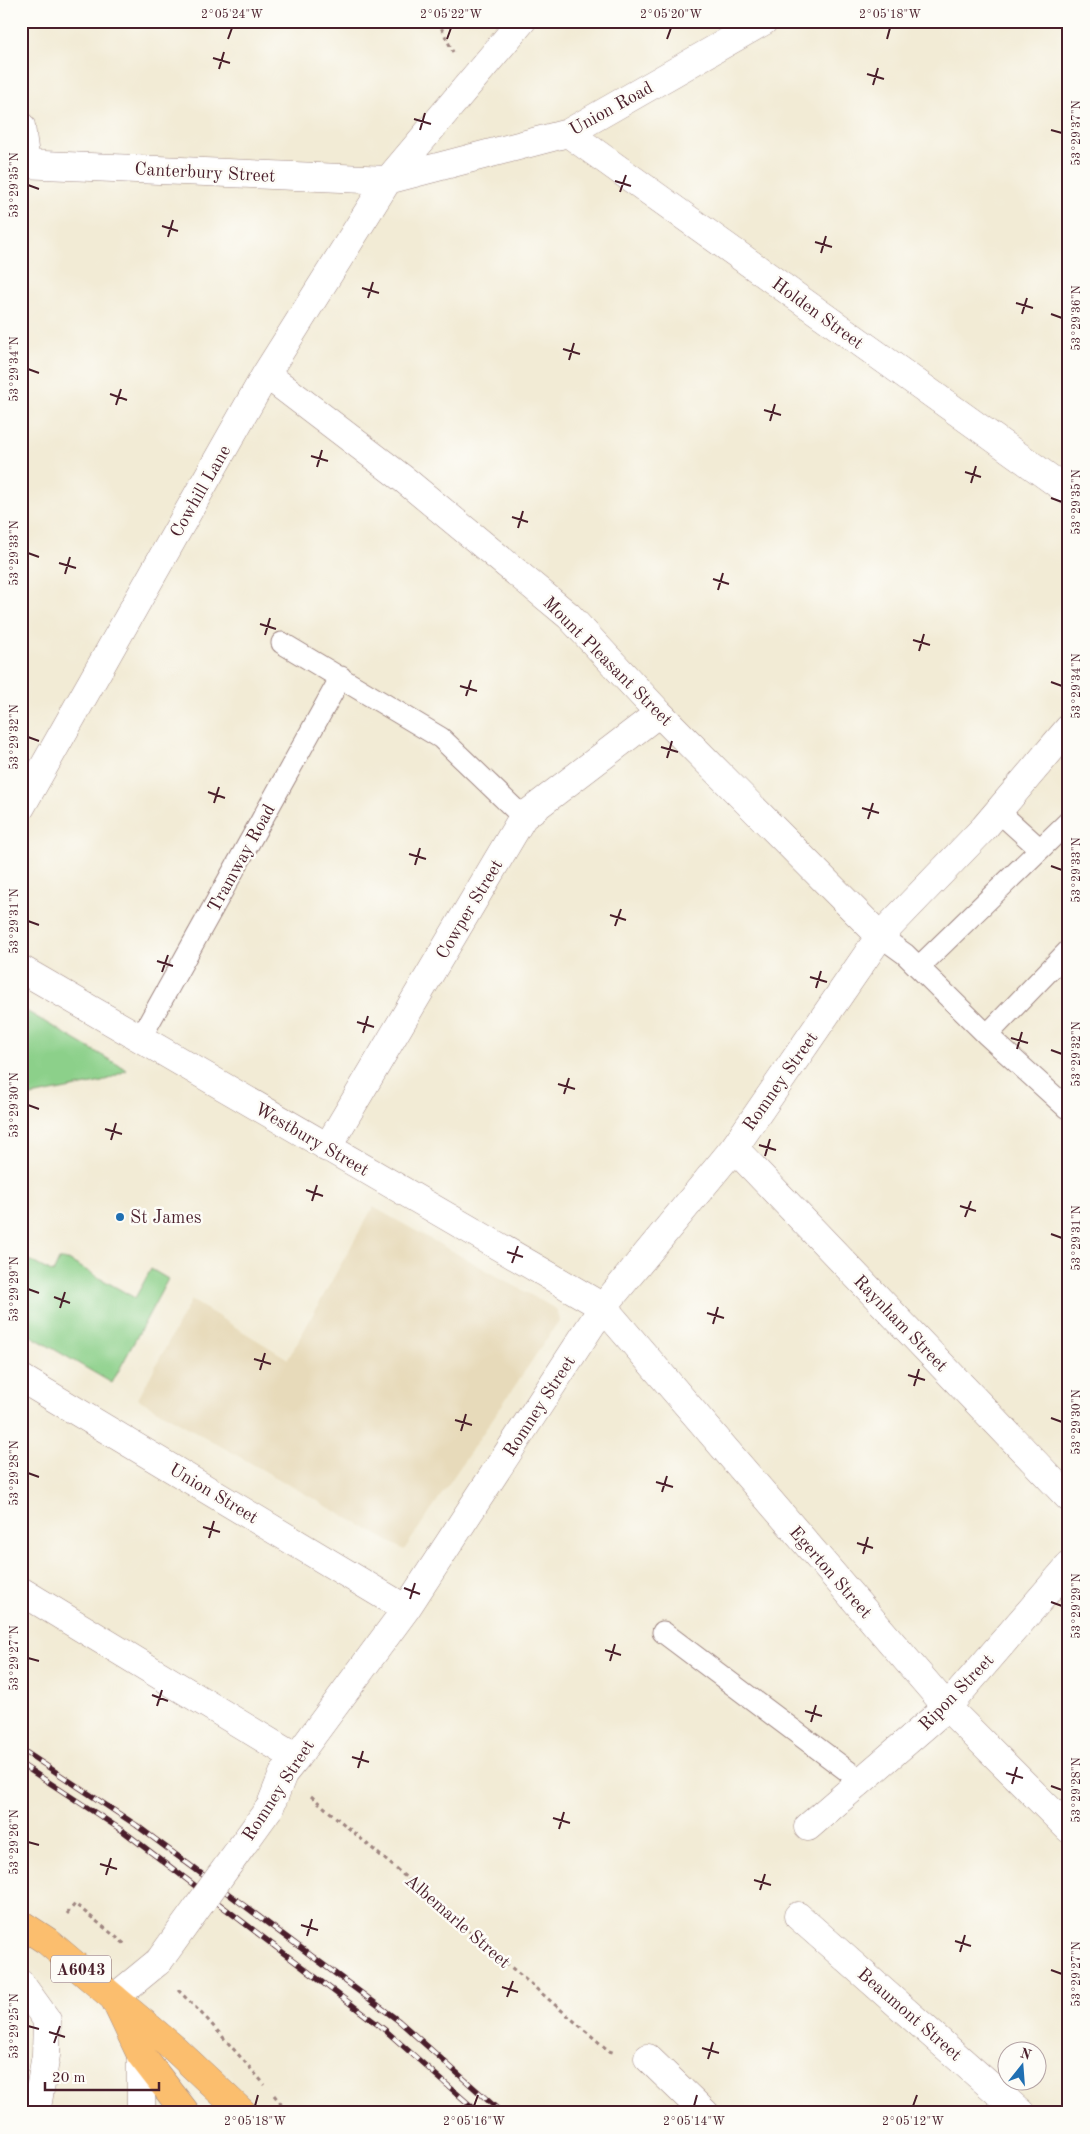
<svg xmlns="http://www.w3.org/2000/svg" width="1090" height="2134" font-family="'Old Standard TT',serif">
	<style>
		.built { fill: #e7daba }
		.grass { fill: #8cd08a; stroke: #6b785a }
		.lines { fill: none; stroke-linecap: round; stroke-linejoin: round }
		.service-casing { stroke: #9e8580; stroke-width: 23 }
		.pedestrian-casing { stroke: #9e8580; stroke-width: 29 }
		.minor-casing { stroke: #9e8580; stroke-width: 29 }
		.primary-casing { stroke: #9e8580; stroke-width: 29 }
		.trunk-casing { stroke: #9e8580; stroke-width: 29 }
		.path { stroke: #9e8580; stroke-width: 3; stroke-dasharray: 4 4; stroke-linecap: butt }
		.service { stroke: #fff; stroke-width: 21 }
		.pedestrian { stroke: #fff; stroke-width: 28 }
		.minor { stroke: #fff; stroke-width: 28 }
		.primary { stroke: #fbbe6e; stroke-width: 28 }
		.trunk { stroke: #fbbe6e; stroke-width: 28 }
		.rail-casing { stroke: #4a1f2b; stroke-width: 5.5 }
		.rail { stroke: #fdfcf7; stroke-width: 4; stroke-dasharray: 11; stroke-linecap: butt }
		.pedestrian-bridge-casing { stroke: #9e8580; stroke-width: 29; stroke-linecap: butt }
		.pedestrian-bridge { stroke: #fff; stroke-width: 28 }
		.ticks { fill: none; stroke: #4a1f2b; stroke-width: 2 }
		.poi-dot { fill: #1f6fb2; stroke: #fdfcf7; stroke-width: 2 }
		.labels { text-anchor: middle; stroke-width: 5; stroke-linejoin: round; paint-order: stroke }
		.shield { fill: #fdfcf7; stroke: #806168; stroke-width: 1 }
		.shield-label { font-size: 16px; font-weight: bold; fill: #4a1f2b }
		.street-label { font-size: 18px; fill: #4a1f2b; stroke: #fdfcf7 }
		.poi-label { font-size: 18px; fill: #4a1f2b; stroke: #fdfcf7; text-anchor: start }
		.neatline { fill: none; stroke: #4a1f2b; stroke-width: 2 }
		.ticks-label { font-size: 12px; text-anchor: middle; fill: #4a1f2b }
	</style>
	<rect width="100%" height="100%" fill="#fdfcf7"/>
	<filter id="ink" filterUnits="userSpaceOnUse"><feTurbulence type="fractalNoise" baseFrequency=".02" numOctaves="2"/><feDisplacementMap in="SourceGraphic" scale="10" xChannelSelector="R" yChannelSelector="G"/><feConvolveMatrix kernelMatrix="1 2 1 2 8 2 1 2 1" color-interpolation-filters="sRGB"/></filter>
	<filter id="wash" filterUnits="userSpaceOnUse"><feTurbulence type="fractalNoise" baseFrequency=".0096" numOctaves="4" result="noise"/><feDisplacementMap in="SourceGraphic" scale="20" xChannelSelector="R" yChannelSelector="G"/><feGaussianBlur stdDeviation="1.12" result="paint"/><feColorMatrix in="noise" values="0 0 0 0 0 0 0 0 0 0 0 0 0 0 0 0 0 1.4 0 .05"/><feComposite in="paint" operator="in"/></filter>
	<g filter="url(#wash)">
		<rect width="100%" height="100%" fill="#f2ebd5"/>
		<!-- built -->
		<path class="built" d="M 373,1207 L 556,1309 L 560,1319 L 404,1550 L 138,1399 L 191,1300 L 288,1359 Z"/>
		<!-- grass -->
		<path class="grass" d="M 21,1008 L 127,1070 L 102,1082 L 21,1098 Z
			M 21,1256 L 53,1273 L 59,1260 L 68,1260 L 135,1298 L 151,1269 L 168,1279 L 112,1383 L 21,1330 Z"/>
	</g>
	<g filter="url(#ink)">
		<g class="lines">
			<!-- service casing -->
			<g class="service-casing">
				<path id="service" d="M 282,643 L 441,738 L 523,817
					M 998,811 L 1040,849
					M 880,936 L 905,954 L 987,1035 L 1069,950
					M 919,967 L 1069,821
					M 987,1035 L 1067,1108 L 1069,1106
					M 140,1039 L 341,677
					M 663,1632 L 861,1781"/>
			</g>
			<!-- pedestrian casing -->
			<g class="pedestrian-casing">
				<path id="pedestrian" d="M 270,1807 L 283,1774 L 296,1758
					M 114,1998 L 159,1961"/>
			</g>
			<!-- minor casing -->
			<g class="minor-casing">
				<path id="minor" d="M 21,126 L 26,164
					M 568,133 L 1069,492
					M 21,164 L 388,180 L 568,133 L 764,21
					M 266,374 L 406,481 L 569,616 L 659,713 L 880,936
					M 21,807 L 266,374 L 388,180 L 522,21
					M 21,969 L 603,1307 L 947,1707 L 1069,1829
					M 327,1148 L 523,817 L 659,713
					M 734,1148 L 1069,1498
					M 21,1378 L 406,1609
					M 21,1591 L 296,1758 L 406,1609 L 603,1307 L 734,1148 L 880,936 L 984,828 L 1069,728
					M 808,1827 L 947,1707 L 1069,1566
					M 798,1916 L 1021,2113
					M 21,1984 L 47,2020 L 46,2055 L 36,2113
					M 648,2058 L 705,2113
					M 141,2113 L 141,2055"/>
			</g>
			<!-- primary casing -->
			<g class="primary-casing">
				<path id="primary" d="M 114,1998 L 175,2049 L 243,2113"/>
			</g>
			<!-- trunk casing -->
			<g class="trunk-casing">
				<path id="trunk" d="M 21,1924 L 47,1941 L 114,1998 L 141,2055 L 186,2113"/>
			</g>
			<!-- path -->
			<path class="path" d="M 438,21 L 453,52
				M 311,1796 L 609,2051 L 615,2053
				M 67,1914 L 75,1904 L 126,1945
				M 178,1990 L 208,2020 L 265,2085
				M 274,2095 L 288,2113"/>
			<!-- service -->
			<use href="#service" class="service"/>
			<!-- pedestrian -->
			<use href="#pedestrian" class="pedestrian"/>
			<!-- minor -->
			<use href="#minor" class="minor"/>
			<!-- primary -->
			<use href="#primary" class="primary"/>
			<!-- trunk -->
			<use href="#trunk" class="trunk"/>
			<!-- rail casing -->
			<g class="rail-casing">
				<path id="rail" d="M 21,1749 L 136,1825 L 399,2021 L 502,2113
					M 21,1764 L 123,1831 L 385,2030 L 479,2113"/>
			</g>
			<!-- rail -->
			<use href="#rail" class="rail"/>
			<!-- pedestrian-bridge casing -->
			<g class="pedestrian-bridge-casing">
				<path id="pedestrian-bridge" d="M 159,1961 L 270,1807"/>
			</g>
			<!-- pedestrian-bridge -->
			<use href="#pedestrian-bridge" class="pedestrian-bridge"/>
		</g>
	</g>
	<!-- ticks -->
	<path class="ticks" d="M 228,39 L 232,28M 447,39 L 451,28M 667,39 L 671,28M 887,39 L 890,28M 213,58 L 230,63M 219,69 L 224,52M 867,74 L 884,79M 873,85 L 878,68M 414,119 L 431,124M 420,130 L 425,113M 1051,130 L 1062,133M 615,181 L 631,186M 28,185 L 39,189M 620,192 L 626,175M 162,226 L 178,231M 168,237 L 173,220M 815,242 L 832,247M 821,253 L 826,236M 362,288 L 379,293M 368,298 L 373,282M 1016,303 L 1033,308M 1022,314 L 1027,298M 1051,314 L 1062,318M 563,349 L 580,354M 569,360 L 574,343M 28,369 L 39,373M 110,394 L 127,400M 116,405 L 121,389M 764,410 L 781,415M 770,421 L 775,404M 311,456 L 328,461M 317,467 L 322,450M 965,472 L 981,477M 971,483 L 976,466M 1051,498 L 1062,502M 512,517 L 528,522M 518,528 L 523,511M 28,553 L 39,557M 59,563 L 76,568M 65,574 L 70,557M 713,579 L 729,584M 718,590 L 723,573M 260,624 L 276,629M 265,635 L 270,618M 913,640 L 930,645M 919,651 L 924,634M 1051,682 L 1062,686M 460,686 L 477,691M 466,696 L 471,680M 28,737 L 39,741M 661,747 L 678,752M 667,758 L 672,741M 208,792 L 225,798M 214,803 L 219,787M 862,808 L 879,813M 868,819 L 873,803M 409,854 L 426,859M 415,865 L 420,848M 1051,866 L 1062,870M 610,915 L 626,920M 28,921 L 39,925M 615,926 L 621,909M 157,961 L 173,966M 162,972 L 168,955M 810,977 L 827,982M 816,988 L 821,971M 357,1022 L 374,1027M 363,1033 L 368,1016M 1011,1038 L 1028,1043M 1017,1049 L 1022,1032M 1051,1050 L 1062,1054M 558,1084 L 575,1089M 564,1094 L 569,1078M 28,1105 L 39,1109M 105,1129 L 122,1134M 111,1140 L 116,1123M 759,1145 L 776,1150M 765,1156 L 770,1139M 306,1190 L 323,1196M 312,1201 L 317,1185M 960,1206 L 976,1211M 965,1217 L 971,1201M 1051,1234 L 1062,1238M 507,1252 L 523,1257M 512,1263 L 518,1246M 28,1289 L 39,1293M 54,1297 L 70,1303M 60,1308 L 65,1292M 707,1313 L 724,1318M 713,1324 L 718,1307M 254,1359 L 271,1364M 260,1370 L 265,1353M 908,1375 L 925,1380M 914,1386 L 919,1369M 1051,1418 L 1062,1422M 455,1420 L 472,1425M 461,1431 L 466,1414M 28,1473 L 39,1477M 656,1482 L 673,1487M 662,1492 L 667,1476M 203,1527 L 220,1532M 209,1538 L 214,1521M 857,1543 L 873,1548M 863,1554 L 868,1537M 404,1588 L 420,1594M 410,1599 L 415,1583M 1051,1602 L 1062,1606M 605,1650 L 621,1655M 28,1658 L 39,1661M 610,1661 L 615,1644M 152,1695 L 168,1701M 157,1706 L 162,1690M 805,1711 L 822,1716M 811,1722 L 816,1705M 352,1757 L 369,1762M 358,1768 L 363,1751M 1006,1773 L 1023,1778M 1012,1784 L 1017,1767M 1051,1786 L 1062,1790M 553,1818 L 570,1823M 559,1829 L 564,1812M 28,1842 L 39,1845M 100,1864 L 117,1869M 106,1875 L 111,1858M 754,1880 L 771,1885M 760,1890 L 765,1874M 301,1925 L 318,1930M 307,1936 L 312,1919M 955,1941 L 971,1946M 960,1952 L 965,1935M 1051,1970 L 1062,1974M 502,1987 L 518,1992M 507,1997 L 513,1981M 28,2026 L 39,2029M 49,2032 L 65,2037M 54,2043 L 60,2026M 702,2048 L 719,2053M 708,2059 L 713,2042M 255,2106 L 258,2095M 474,2106 L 478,2095M 694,2106 L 697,2095M 913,2106 L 917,2095"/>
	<!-- markers -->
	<circle class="poi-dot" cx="120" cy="1217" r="5"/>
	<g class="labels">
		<!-- shield labels -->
		<rect class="shield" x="51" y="1955.5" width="60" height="27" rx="4"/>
		<g class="shield-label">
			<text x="81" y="1975">A6043</text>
		</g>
		<!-- street labels -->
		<g class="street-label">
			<text transform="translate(611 108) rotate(-29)" y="6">Union Road</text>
			<text transform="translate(205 172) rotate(3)" y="6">Canterbury Street</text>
			<text transform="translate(818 313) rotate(36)" y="6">Holden Street</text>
			<text transform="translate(200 491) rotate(-60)" y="6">Cowhill Lane</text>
			<text transform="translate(608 661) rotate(45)" y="6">Mount Pleasant Street</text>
			<text transform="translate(241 858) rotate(-61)" y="6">Tramway Road</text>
			<text transform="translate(469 909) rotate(-59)" y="6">Cowper Street</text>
			<text transform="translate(780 1081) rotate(-55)" y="6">Romney Street</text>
			<text transform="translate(312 1139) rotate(30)" y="6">Westbury Street</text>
			<text transform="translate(901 1323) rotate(46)" y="6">Raynham Street</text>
			<text transform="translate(539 1406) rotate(-57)" y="6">Romney Street</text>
			<text transform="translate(214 1493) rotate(31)" y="6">Union Street</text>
			<text transform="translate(831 1572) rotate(49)" y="6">Egerton Street</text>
			<text transform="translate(956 1692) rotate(-46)" y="6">Ripon Street</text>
			<text transform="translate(278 1790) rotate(-57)" y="6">Romney Street</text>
			<text transform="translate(458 1921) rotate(41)" y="6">Albemarle Street</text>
			<text transform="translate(910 2014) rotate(41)" y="6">Beaumont Street</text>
		</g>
		<!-- poi labels -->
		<g class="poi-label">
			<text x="130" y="1223">St James</text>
		</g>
	</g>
	<!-- margin -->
	<rect width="1090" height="2134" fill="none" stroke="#fdfcf7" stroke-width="55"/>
	<!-- north arrow -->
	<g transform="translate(1022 2066) rotate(17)"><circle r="24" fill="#fdfcf7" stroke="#b5a4a5"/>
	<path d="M0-4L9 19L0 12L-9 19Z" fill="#1f6fb2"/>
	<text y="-8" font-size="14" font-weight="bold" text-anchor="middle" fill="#4a1f2b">N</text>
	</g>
	<!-- scale -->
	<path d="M45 2082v8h114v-8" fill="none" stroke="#4a1f2b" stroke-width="2.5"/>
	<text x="52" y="2082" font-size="15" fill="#4a1f2b" stroke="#fdfcf7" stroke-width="4" paint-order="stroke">20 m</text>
	<rect x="28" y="28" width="1034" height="2078" class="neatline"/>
	<g class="ticks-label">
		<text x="232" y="18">2°05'24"W</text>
		<text x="451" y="18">2°05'22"W</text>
		<text x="671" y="18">2°05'20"W</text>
		<text x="890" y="18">2°05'18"W</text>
		<text transform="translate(1076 133) rotate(-90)" y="4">53°29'37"N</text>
		<text transform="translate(14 185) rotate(-90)" y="4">53°29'35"N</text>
		<text transform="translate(1076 318) rotate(-90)" y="4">53°29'36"N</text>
		<text transform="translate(14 369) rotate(-90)" y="4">53°29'34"N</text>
		<text transform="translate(1076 502) rotate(-90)" y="4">53°29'35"N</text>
		<text transform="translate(14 553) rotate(-90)" y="4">53°29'33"N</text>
		<text transform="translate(1076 686) rotate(-90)" y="4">53°29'34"N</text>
		<text transform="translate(14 737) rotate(-90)" y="4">53°29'32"N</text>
		<text transform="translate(1076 870) rotate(-90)" y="4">53°29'33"N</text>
		<text transform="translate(14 921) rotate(-90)" y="4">53°29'31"N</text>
		<text transform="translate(1076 1054) rotate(-90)" y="4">53°29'32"N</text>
		<text transform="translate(14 1105) rotate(-90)" y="4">53°29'30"N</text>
		<text transform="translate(1076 1238) rotate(-90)" y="4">53°29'31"N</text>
		<text transform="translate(14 1289) rotate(-90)" y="4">53°29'29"N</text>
		<text transform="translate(1076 1422) rotate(-90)" y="4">53°29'30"N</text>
		<text transform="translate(14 1473) rotate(-90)" y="4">53°29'28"N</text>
		<text transform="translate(1076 1606) rotate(-90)" y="4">53°29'29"N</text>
		<text transform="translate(14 1658) rotate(-90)" y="4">53°29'27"N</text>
		<text transform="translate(1076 1790) rotate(-90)" y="4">53°29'28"N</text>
		<text transform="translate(14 1842) rotate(-90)" y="4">53°29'26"N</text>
		<text transform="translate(1076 1974) rotate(-90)" y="4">53°29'27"N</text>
		<text transform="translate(14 2026) rotate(-90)" y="4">53°29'25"N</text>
		<text x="255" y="2125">2°05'18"W</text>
		<text x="474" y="2125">2°05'16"W</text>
		<text x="694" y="2125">2°05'14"W</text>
		<text x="913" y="2125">2°05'12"W</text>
	</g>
</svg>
